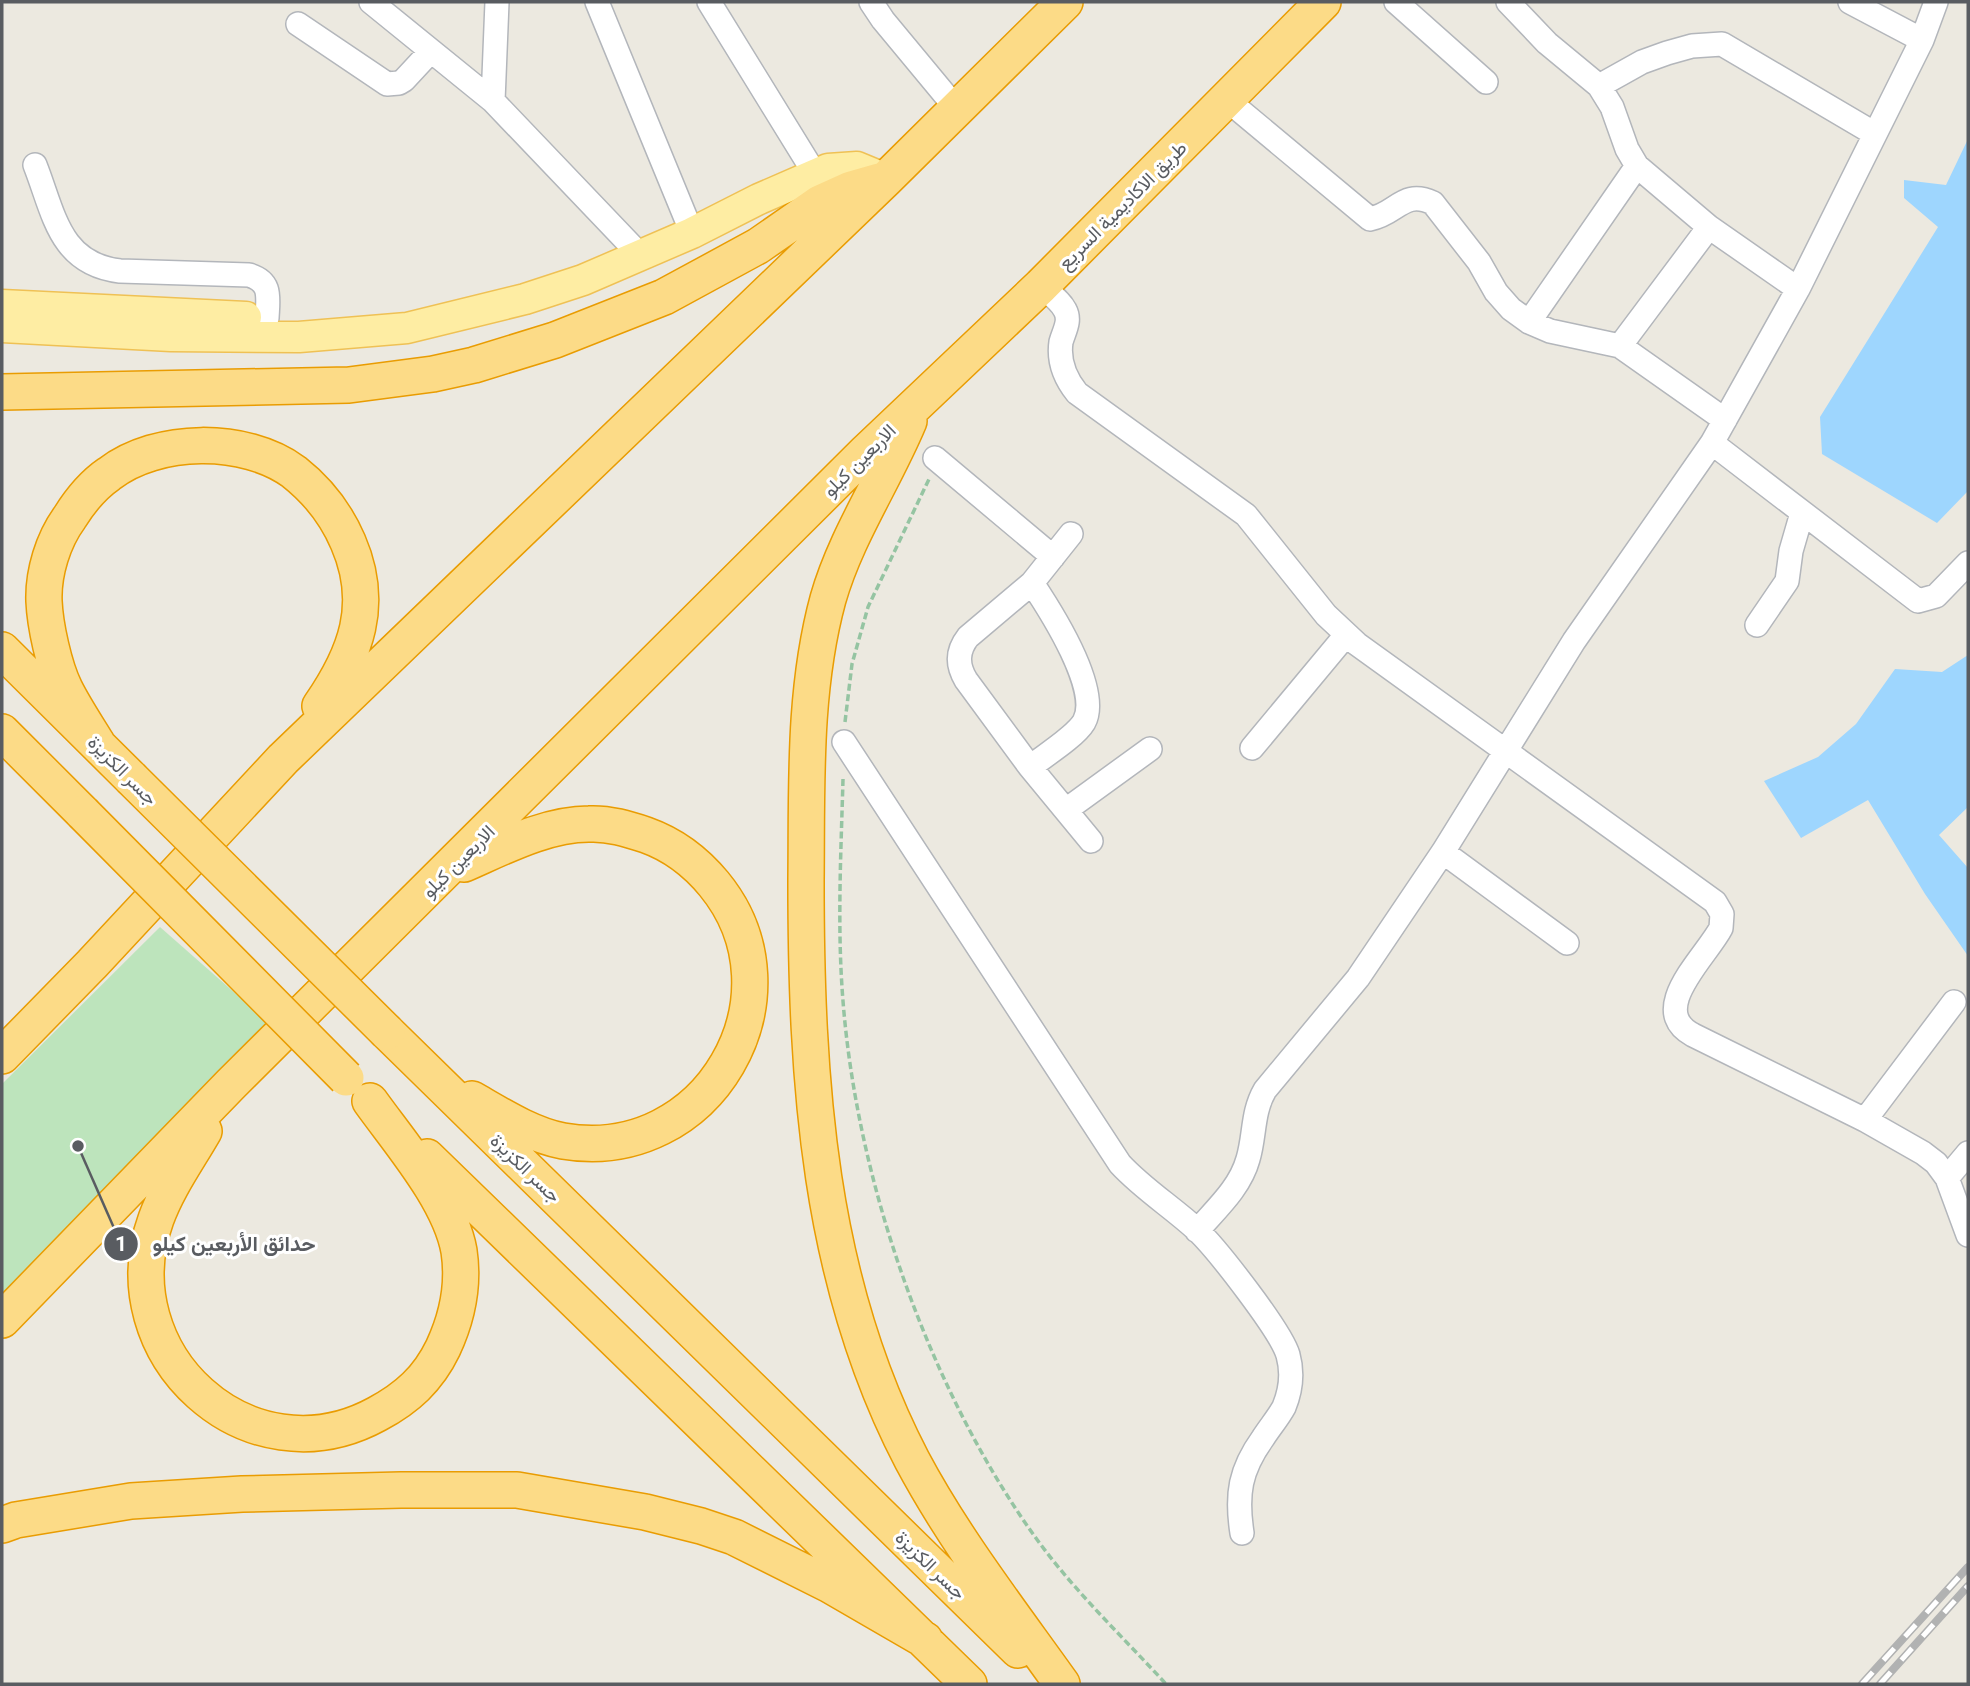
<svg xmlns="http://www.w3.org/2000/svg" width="1970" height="1686" font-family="Roboto,Vazirmatn,sans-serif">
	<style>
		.green { fill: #bde4bc }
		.water { fill: #9ed6fe }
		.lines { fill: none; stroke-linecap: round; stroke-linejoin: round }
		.minor-casing { stroke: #b3b6bb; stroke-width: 26 }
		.major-casing { stroke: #efc155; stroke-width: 33 }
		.highway-casing { stroke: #e99c02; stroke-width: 38 }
		.path { stroke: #95c4a2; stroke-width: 3.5; stroke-dasharray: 7 3.5; stroke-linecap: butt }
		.minor { stroke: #fff; stroke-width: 23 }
		.major { stroke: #feeda3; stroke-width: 30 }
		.highway { stroke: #fcdb87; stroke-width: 35 }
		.rail-casing { stroke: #b1b2b2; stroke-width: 8 }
		.rail { stroke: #fff; stroke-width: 5; stroke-dasharray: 16; stroke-linecap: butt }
		.highway-bridge-casing { stroke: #e99c02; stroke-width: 38; stroke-linecap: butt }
		.highway-bridge { stroke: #fcdb87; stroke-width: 35 }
		.labels { text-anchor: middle; stroke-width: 6; stroke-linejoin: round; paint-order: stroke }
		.street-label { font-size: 19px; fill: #595c61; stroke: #fff }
		.leader { fill: none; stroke: #595c61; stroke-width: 2.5 }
		.callout-dot { fill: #595c61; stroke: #fff; stroke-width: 2.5 }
		.mark-label { font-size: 21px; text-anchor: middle; font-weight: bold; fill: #fff }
		.callout-label { font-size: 21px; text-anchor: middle; font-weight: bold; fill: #595c61; stroke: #fff; stroke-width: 6; stroke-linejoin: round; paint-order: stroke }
	</style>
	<rect width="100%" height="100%" fill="#ece9e0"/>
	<!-- green -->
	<path class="green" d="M 160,927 L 269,1023 L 2,1301 L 2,1084 Z"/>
	<!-- water -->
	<path class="water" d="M 1968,139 L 1968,491 L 1937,523 L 1822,454 L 1820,417 L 1938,227 L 1904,198 L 1904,180 L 1946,185 Z
		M 1968,655 L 1968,807 L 1939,835 L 1968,868 L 1968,956 L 1925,894 L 1868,800 L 1801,838 L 1764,781 L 1818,757 L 1856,724 L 1895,669 L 1942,672 Z"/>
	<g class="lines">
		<!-- minor casing -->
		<g class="minor-casing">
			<path id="minor" d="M 371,2 L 493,101 L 641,256
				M 597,2 L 692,233
				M 709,2 L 815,174
				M 871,2 L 883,20 L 956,108
				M 1396,2 L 1486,82
				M 1508,2 L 1547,43 L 1599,86 L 1612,107 L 1627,149 L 1637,166 L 1709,227 L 1798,289
				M 1850,2 L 1922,40
				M 298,24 L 387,84 L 399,83 L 404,80 L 430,52
				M 1599,86 L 1642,62 L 1667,53 L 1692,46 L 1722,44 L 1875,134
				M 1226,99 L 1370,219 C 1397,214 1403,189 1433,203 L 1479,262 L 1496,292 L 1511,309 L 1529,322 L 1550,331 L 1620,346 L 1725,420
				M 493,101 L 497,2
				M 35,165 C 54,213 59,264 120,271 L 249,275 C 272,282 268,297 267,318
				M 1041,286 C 1049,293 1060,300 1065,310 C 1071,321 1064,331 1061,342 C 1058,362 1065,378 1077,393 L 1246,515 L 1326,615 L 1357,644 L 1715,902 L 1722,914 L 1721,928 C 1706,957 1646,1010 1693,1035 L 1865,1120 L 1923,1153 L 1936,1163 L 1947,1178 L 1968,1235
				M 1529,322 L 1637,166
				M 1620,346 L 1709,227
				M 1712,443 L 1918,601 L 1936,596 L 1968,563
				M 935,458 L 1053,557
				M 1071,534 L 1032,583 L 968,637 C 957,651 957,665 966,680 L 1030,767 L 1091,841
				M 1757,625 L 1787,581 L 1791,551 L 1802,513
				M 844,742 L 1120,1164 C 1143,1189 1172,1207 1197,1230 C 1217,1249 1281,1331 1288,1355 C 1293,1373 1291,1390 1284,1407 C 1278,1418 1270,1427 1263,1438 C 1240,1470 1236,1494 1242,1533
				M 1252,748 L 1346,635
				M 1030,767 C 1044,756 1075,737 1084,722 C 1102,690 1050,610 1032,583
				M 1066,810 L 1150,749
				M 1443,852 L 1567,943
				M 1865,1120 L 1954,1002
				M 1947,1178 L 1968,1153
				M 1197,1231 C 1216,1209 1240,1188 1248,1159 C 1255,1136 1252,1112 1265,1090 L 1358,978 L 1443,852 L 1574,641 L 1712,443 L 1798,289 L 1922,40 L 1936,2"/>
		</g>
		<!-- major casing -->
		<g class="major-casing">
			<path id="major" d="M 2,305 L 246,317
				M 2,327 L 171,336 L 299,337 L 407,328 L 525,299 L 583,280 L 692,233 L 759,199 L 828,169 L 857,167 L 886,179"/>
		</g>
		<!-- highway casing -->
		<g class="highway-casing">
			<path id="highway" d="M 2,392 L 349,385 L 433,374 L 474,365 L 555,340 L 664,297 L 758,246 L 820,203 L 851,189 L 879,181
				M 909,421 C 884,481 846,536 828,599 C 803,691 807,787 806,881 C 806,1080 818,1280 912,1460 C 954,1539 1010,1611 1062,1684
				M 2,650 L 131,778
				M 2,732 L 83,813
				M 97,743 C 86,725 74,707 65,689 C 54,667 45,625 44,601 C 43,573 53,540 70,517 C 80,501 93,485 109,474 C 157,437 245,436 294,472 C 318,491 336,514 348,542 C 375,604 356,654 320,706
				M 464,864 C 503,847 546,824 589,824 C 609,823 628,829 646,835 C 674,845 695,861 714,884 C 806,996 708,1166 563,1141 C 531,1135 500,1115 472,1099
				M 387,1032 L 1018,1650
				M 2,1056 L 92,964 L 283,759 L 886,179 L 1065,2
				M 204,1131 C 188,1159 167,1188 156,1219 C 107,1354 249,1484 377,1414 C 407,1398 428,1379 443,1348 C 457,1318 464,1284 459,1251 C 450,1200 400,1143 370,1101
				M 427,1157 L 969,1684
				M 2,1320 L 231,1084 L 866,452 L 1041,286 L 1323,2
				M 2,1525 L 16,1520 L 131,1501 L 242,1494 L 401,1490 L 517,1490 L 645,1512 L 701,1526 L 734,1537 L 830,1585 L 925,1640"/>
		</g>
		<!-- path -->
		<path class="path" d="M 845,722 L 852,664 L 868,607 L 930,477
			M 843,779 C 841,853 837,927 843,1001 C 857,1181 928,1386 1033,1534 C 1072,1589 1121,1635 1166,1684"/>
		<!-- minor -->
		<use href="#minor" class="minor"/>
		<!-- major -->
		<use href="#major" class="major"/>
		<!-- highway -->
		<use href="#highway" class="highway"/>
		<!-- rail casing -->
		<g class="rail-casing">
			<path id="rail" d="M 1862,1684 L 1968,1567
				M 1880,1684 L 1968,1586"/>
		</g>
		<!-- rail -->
		<use href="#rail" class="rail"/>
		<!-- highway-bridge casing -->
		<g class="highway-bridge-casing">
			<path id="highway-bridge" d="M 131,778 L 387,1032
				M 83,813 L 346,1078"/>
		</g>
		<!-- highway-bridge -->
		<use href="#highway-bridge" class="highway-bridge"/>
	</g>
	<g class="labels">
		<!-- street labels -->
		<g class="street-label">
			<text transform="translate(1122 205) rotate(-45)" y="7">طريق الاكاديمية السريع</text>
			<text transform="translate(859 460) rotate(-45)" y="7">الاربعين كيلو</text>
			<text transform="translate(123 770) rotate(45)" y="7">جسر الكزيزة</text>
			<text transform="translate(458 861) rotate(-45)" y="7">الاربعين كيلو</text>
			<text transform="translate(526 1168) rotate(44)" y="7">جسر الكزيزة</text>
			<text transform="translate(931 1565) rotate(44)" y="7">جسر الكزيزة</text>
		</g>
	</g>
	<!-- callouts -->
	<path class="leader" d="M78 1146L121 1244"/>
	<g class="callout-dot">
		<circle cx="78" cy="1146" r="7"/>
		<circle cx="121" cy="1244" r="18"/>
	</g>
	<g class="mark-label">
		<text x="121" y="1251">1</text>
	</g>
	<g class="callout-label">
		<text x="234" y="1251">حدائق الأربعين كيلو</text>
	</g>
	<!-- border -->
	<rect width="1970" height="1686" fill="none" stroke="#595c61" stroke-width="7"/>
</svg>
